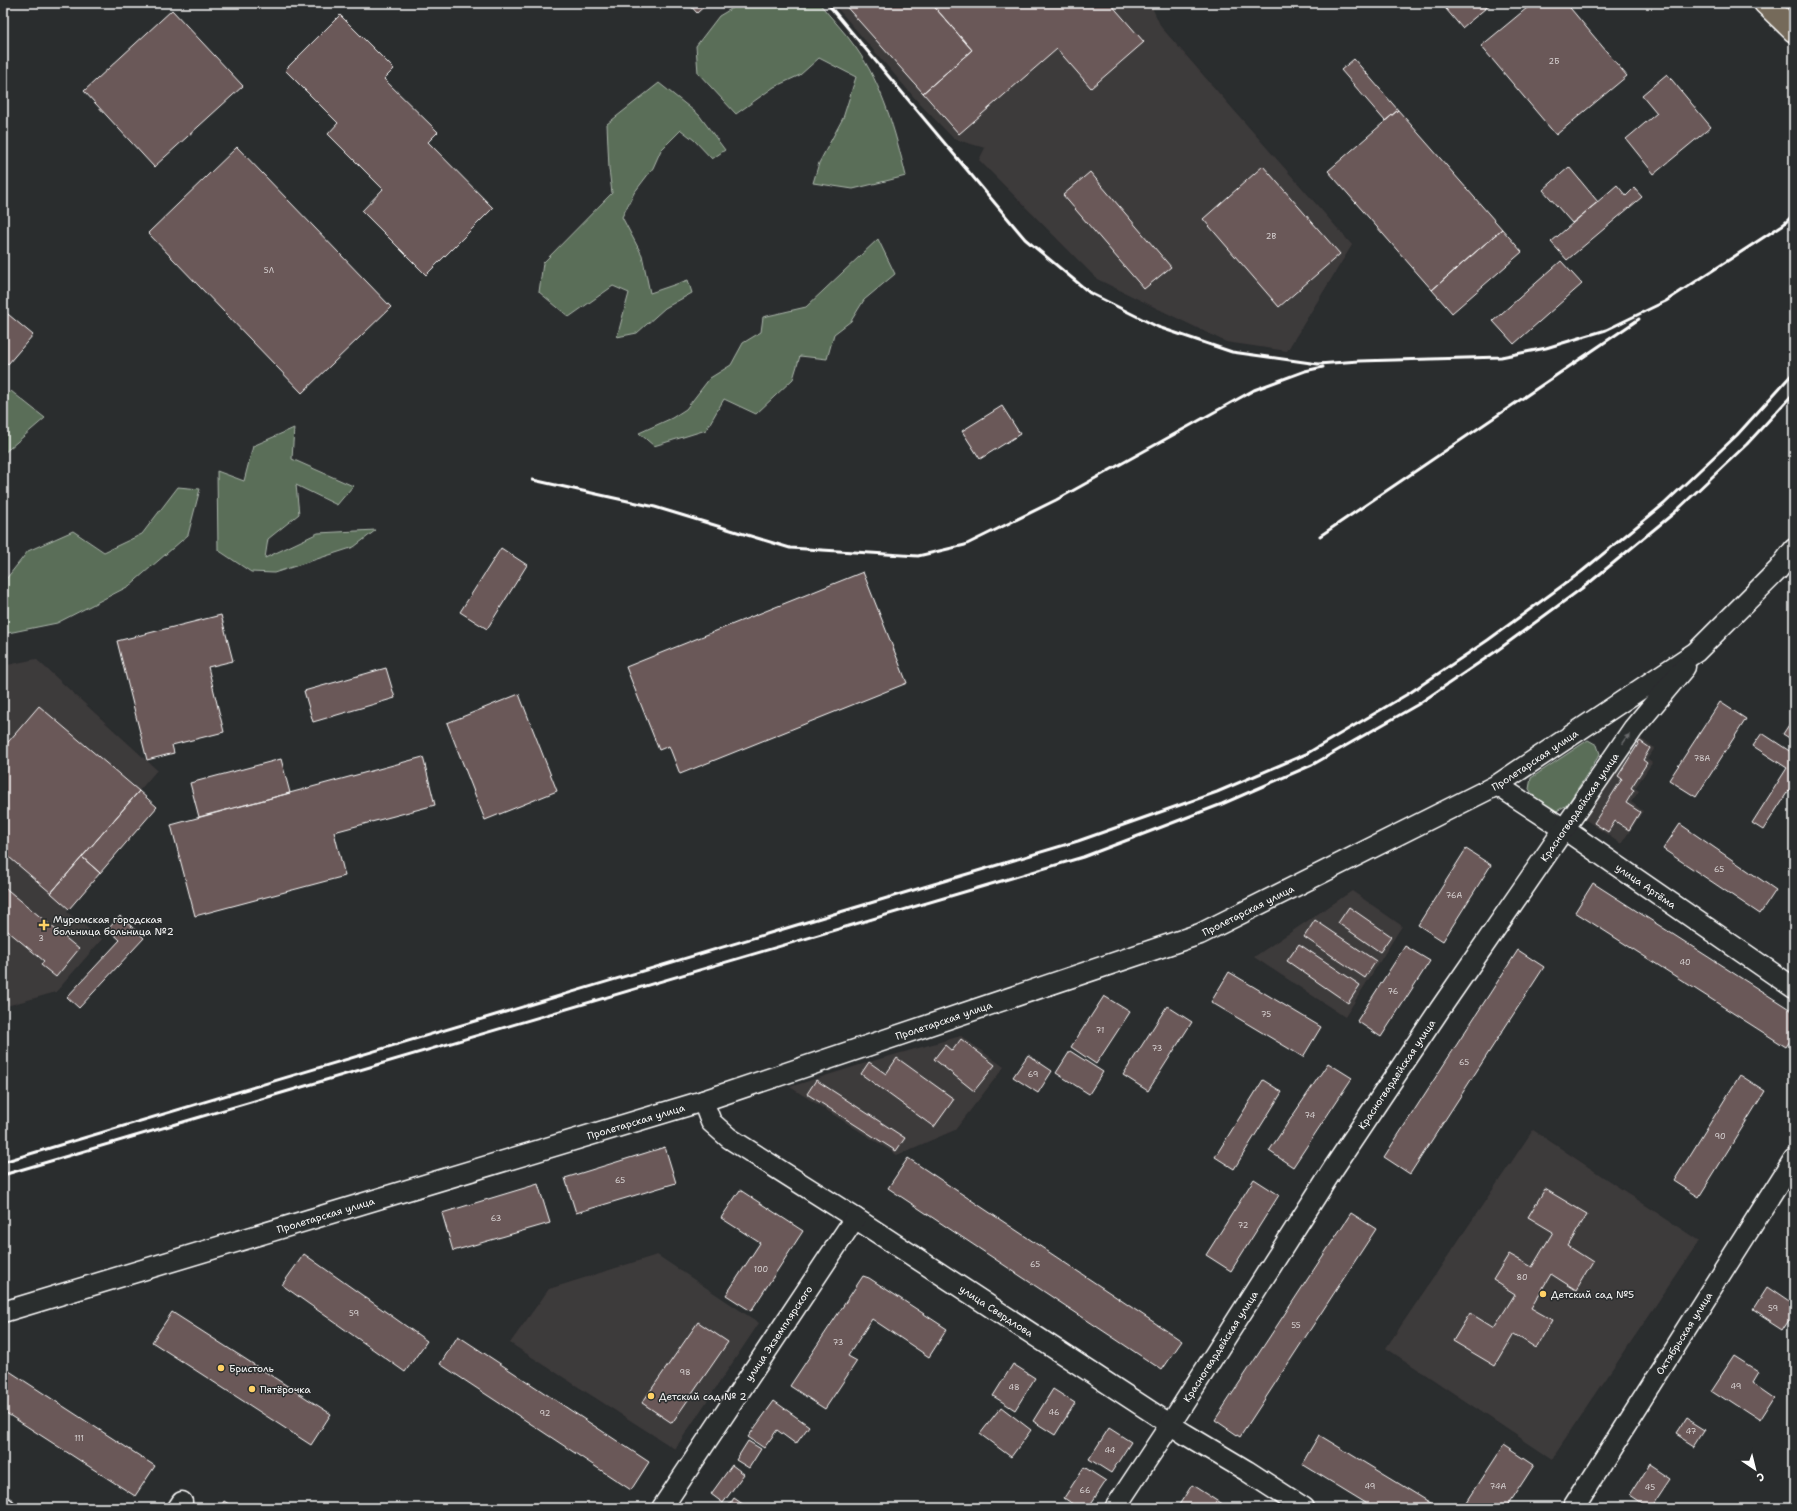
<svg xmlns="http://www.w3.org/2000/svg" width="1797" height="1511" font-family="'Shantell Sans',sans-serif">
	<style>
		.built { fill: #3e3a3b }
		.green { fill: #5a6e59; stroke: #acb6ac }
		.building { fill: #6b5858; stroke: #fff }
		.lines { fill: none; stroke-linecap: round; stroke-linejoin: round }
		.minor-casing { stroke: #fff; stroke-width: 23 }
		.major-casing { stroke: #fff; stroke-width: 25 }
		.minor { stroke: #2a2d2e; stroke-width: 20 }
		.major { stroke: #746a5a; stroke-width: 22 }
		.rail { stroke: #fff; stroke-width: 3 }
		.oneway { fill: #6a6c6d }
		.poi-dot { fill: #ffd166; stroke: #2a2d2e; stroke-width: 1.5 }
		.labels { text-anchor: middle; stroke-width: 3; stroke-linejoin: round; paint-order: stroke }
		.number-label { font-size: 8px; fill: #dad5d5 }
		.street-label { font-size: 10px; fill: #fff; stroke: #2a2d2e }
		.poi-label { font-size: 10px; fill: #fff; stroke: #2a2d2e; text-anchor: start }
	</style>
	<rect width="100%" height="100%" fill="#2a2d2e"/>
	<filter id="ink" filterUnits="userSpaceOnUse"><feTurbulence type="fractalNoise" baseFrequency=".025" numOctaves="2"/><feDisplacementMap in="SourceGraphic" scale="8" xChannelSelector="R" yChannelSelector="G"/><feConvolveMatrix kernelMatrix="1 2 1 2 8 2 1 2 1" color-interpolation-filters="sRGB"/></filter>
	<g filter="url(#ink)">
		<!-- built -->
		<path class="built" d="M 833,3 L 1150,3 L 1161,27 L 1352,245 L 1287,351 L 1226,342 L 1097,279 L 979,160 L 985,148 L 954,139 L 919,103 Z
			M 36,659 L 157,770 L 139,791 L 157,807 L 67,912 L 102,939 L 56,992 L 3,1007 L 3,666 Z
			M 1638,737 L 1655,748 L 1647,759 L 1652,763 L 1635,788 L 1639,791 L 1631,802 L 1643,811 L 1621,844 L 1583,818 Z
			M 1352,891 L 1402,926 L 1345,1017 L 1254,957 Z
			M 961,1036 L 1004,1067 L 955,1130 L 897,1155 L 790,1087 L 869,1062 Z
			M 1533,1130 L 1699,1241 L 1552,1459 L 1386,1348 Z
			M 657,1255 L 759,1323 L 675,1449 L 510,1343 L 549,1289 Z"/>
		<!-- green -->
		<path class="green" d="M 741,3 L 819,3 C 831,18 845,32 856,48 C 883,86 895,131 906,176 L 853,189 L 813,183 L 819,163 L 843,118 L 856,77 L 819,58 L 800,75 L 774,87 L 736,114 L 698,73 L 696,46 L 719,16 Z
			M 659,83 L 699,115 L 725,150 L 712,159 L 694,140 L 681,130 L 661,150 L 653,168 L 634,193 L 622,217 L 642,255 L 650,293 L 688,280 L 692,293 L 665,308 L 637,333 L 617,337 L 629,293 L 613,286 L 569,317 L 539,292 L 543,263 L 612,193 L 609,169 L 607,124 Z
			M 878,239 L 895,274 L 864,300 L 851,321 L 834,334 L 827,359 L 800,356 L 793,379 L 756,414 L 724,399 L 706,430 L 654,446 L 639,433 L 672,418 L 686,409 L 710,378 L 731,365 L 743,343 L 761,332 L 763,317 L 806,307 Z
			M 11,391 L 45,418 L 3,454 L 3,398 Z
			M 294,428 L 292,459 L 353,486 L 337,505 L 296,485 L 299,514 L 268,539 L 265,558 L 318,533 L 376,530 L 354,547 L 274,573 L 251,572 L 218,550 L 217,471 L 244,481 L 253,446 Z
			M 178,487 L 200,489 L 188,535 L 129,586 L 57,623 L 3,634 L 3,583 L 28,551 L 73,531 L 104,552 L 142,534 Z
			M 1588,740 L 1597,745 L 1600,754 L 1567,805 L 1555,812 L 1536,799 L 1529,789 L 1531,778 Z"/>
		<!-- building -->
		<path class="building" d="M 688,3 L 708,3 L 697,13 Z
			M 843,3 L 931,3 L 972,50 L 923,93 Z
			M 931,3 L 1110,3 L 1144,42 L 1091,88 L 1057,49 L 959,134 L 923,93 L 972,50 Z
			M 1441,3 L 1492,3 L 1462,28 Z
			M 1533,3 L 1566,3 L 1627,76 L 1556,135 L 1481,46 Z
			M 172,10 L 243,86 L 154,167 L 84,91 Z
			M 340,15 L 394,69 L 384,79 L 438,132 L 428,142 L 493,208 L 426,275 L 362,211 L 383,189 L 328,134 L 338,123 L 285,70 Z
			M 1354,59 L 1398,110 L 1385,121 L 1341,70 Z
			M 1667,74 L 1711,127 L 1654,174 L 1626,139 L 1657,113 L 1642,95 Z
			M 1398,110 L 1502,229 L 1432,290 L 1328,171 Z
			M 237,147 L 391,307 L 302,393 L 148,233 Z
			M 1263,166 L 1340,254 L 1279,307 L 1203,219 Z
			M 1569,167 L 1598,202 L 1572,223 L 1543,190 Z
			M 1090,172 L 1171,267 L 1144,289 L 1063,195 Z
			M 1617,185 L 1626,196 L 1634,188 L 1642,197 L 1567,260 L 1551,242 Z
			M 1502,229 L 1522,252 L 1452,313 L 1432,290 Z
			M 1561,261 L 1582,284 L 1514,344 L 1493,321 Z
			M 3,310 L 33,335 L 8,364 L 3,360 Z
			M 1002,406 L 1020,434 L 980,459 L 962,431 Z
			M 501,548 L 527,565 L 487,629 L 460,612 Z
			M 863,572 L 907,683 L 680,774 L 669,746 L 659,750 L 626,667 Z
			M 221,615 L 233,661 L 208,667 L 224,732 L 172,745 L 174,753 L 147,760 L 117,641 Z
			M 386,668 L 395,698 L 313,722 L 304,691 Z
			M 519,694 L 557,791 L 485,820 L 447,723 Z
			M 1720,702 L 1746,719 L 1696,797 L 1669,780 Z
			M 39,706 L 139,791 L 51,893 L 3,852 L 3,748 Z
			M 1794,717 L 1794,741 L 1783,734 Z
			M 1762,733 L 1794,754 L 1794,782 L 1763,830 L 1752,823 L 1787,768 L 1753,746 Z
			M 1640,741 L 1650,748 L 1643,760 L 1647,763 L 1631,788 L 1634,790 L 1626,803 L 1640,812 L 1629,830 L 1615,821 L 1608,832 L 1594,823 L 1622,779 L 1618,776 Z
			M 423,757 L 435,805 L 334,832 L 345,876 L 195,916 L 171,825 Z
			M 281,759 L 290,793 L 199,817 L 190,783 Z
			M 139,791 L 157,807 L 100,873 L 82,857 Z
			M 1680,824 L 1776,890 L 1760,914 L 1663,849 Z
			M 1466,849 L 1491,865 L 1443,941 L 1418,925 Z
			M 82,857 L 100,873 L 69,909 L 51,893 Z
			M 1593,883 L 1794,1012 L 1794,1035 L 1786,1047 L 1575,912 Z
			M 3,886 L 79,949 L 56,977 L 41,965 L 44,961 L 3,927 Z
			M 1349,907 L 1391,936 L 1380,952 L 1338,923 Z
			M 120,916 L 144,938 L 79,1008 L 67,997 L 120,940 L 108,929 Z
			M 1315,920 L 1376,961 L 1365,978 L 1304,937 Z
			M 1299,944 L 1360,985 L 1348,1003 L 1287,961 Z
			M 1405,946 L 1430,961 L 1381,1037 L 1357,1021 Z
			M 1518,950 L 1544,967 L 1410,1174 L 1384,1157 Z
			M 1229,972 L 1321,1027 L 1303,1057 L 1211,1002 Z
			M 1104,996 L 1130,1012 L 1096,1064 L 1071,1047 Z
			M 1167,1006 L 1192,1022 L 1148,1091 L 1123,1075 Z
			M 961,1039 L 995,1065 L 974,1091 L 934,1059 L 945,1045 L 952,1051 Z
			M 1070,1051 L 1103,1072 L 1089,1094 L 1056,1073 Z
			M 1028,1055 L 1052,1071 L 1038,1093 L 1013,1077 Z
			M 897,1058 L 954,1099 L 934,1127 L 861,1074 L 869,1062 L 886,1074 Z
			M 1328,1063 L 1352,1078 L 1293,1167 L 1269,1151 Z
			M 1740,1075 L 1765,1091 L 1699,1197 L 1674,1181 Z
			M 816,1080 L 905,1138 L 896,1151 L 807,1094 Z
			M 1263,1080 L 1282,1092 L 1234,1169 L 1215,1157 Z
			M 665,1147 L 676,1183 L 576,1213 L 565,1178 Z
			M 908,1158 L 1182,1341 L 1162,1370 L 888,1188 Z
			M 1254,1179 L 1279,1195 L 1231,1271 L 1206,1255 Z
			M 538,1184 L 550,1223 L 453,1251 L 442,1213 Z
			M 1545,1189 L 1587,1214 L 1568,1246 L 1593,1262 L 1576,1290 L 1551,1274 L 1531,1308 L 1552,1320 L 1536,1348 L 1514,1334 L 1495,1366 L 1453,1341 L 1470,1313 L 1494,1328 L 1515,1294 L 1493,1280 L 1509,1254 L 1532,1267 L 1553,1232 L 1528,1217 Z
			M 740,1190 L 803,1231 L 751,1311 L 726,1295 L 760,1243 L 721,1218 Z
			M 1351,1213 L 1376,1229 L 1240,1437 L 1215,1420 Z
			M 304,1254 L 427,1341 L 405,1372 L 282,1285 Z
			M 863,1276 L 869,1278 L 947,1329 L 929,1357 L 872,1319 L 848,1356 L 857,1361 L 825,1409 L 790,1386 Z
			M 1766,1288 L 1794,1307 L 1794,1313 L 1783,1330 L 1752,1310 Z
			M 172,1312 L 331,1414 L 311,1445 L 152,1342 Z
			M 698,1322 L 728,1342 L 672,1423 L 642,1403 Z
			M 458,1336 L 649,1462 L 631,1490 L 440,1364 Z
			M 1734,1355 L 1759,1371 L 1753,1381 L 1776,1397 L 1760,1422 L 1711,1390 Z
			M 1013,1364 L 1035,1378 L 1015,1410 L 993,1396 Z
			M 3,1367 L 155,1466 L 135,1496 L 3,1411 Z
			M 1053,1389 L 1075,1403 L 1055,1435 L 1033,1421 Z
			M 774,1401 L 809,1426 L 796,1444 L 777,1430 L 764,1448 L 748,1437 Z
			M 1001,1407 L 1031,1430 L 1011,1457 L 980,1434 Z
			M 1687,1417 L 1706,1429 L 1695,1446 L 1676,1434 Z
			M 1109,1428 L 1131,1442 L 1111,1473 L 1089,1459 Z
			M 1319,1435 L 1439,1508 L 1374,1508 L 1302,1464 Z
			M 748,1441 L 761,1449 L 749,1468 L 736,1460 Z
			M 1504,1445 L 1534,1465 L 1506,1508 L 1463,1508 Z
			M 1650,1464 L 1671,1478 L 1651,1508 L 1646,1508 L 1629,1497 Z
			M 732,1465 L 744,1474 L 723,1503 L 711,1494 Z
			M 1084,1467 L 1106,1481 L 1088,1508 L 1079,1508 L 1064,1498 Z
			M 1192,1485 L 1228,1508 L 1177,1508 Z
			M 734,1498 L 747,1507 L 746,1508 L 727,1508 Z
			M 224,1501 L 235,1508 L 220,1508 Z"/>
		<g class="lines">
			<!-- minor casing -->
			<g class="minor-casing">
				<g id="minor">
					<path id="s1" d="M 1497,785 L 1564,829 L 1794,988"/>
					<path id="s2" d="M 703,1101 L 711,1122 L 729,1138 L 855,1218 L 1185,1434 L 1247,1471 L 1304,1508"/>
					<path id="s3" d="M 3,1312 L 703,1101 L 1200,934 L 1497,785 L 1696,652 L 1778,570 L 1794,549"/>
					<path d="M 3,1507 L 5,1508"/>
					<path d="M 178,1508 L 182,1502"/>
					<path id="s4" d="M 662,1508 L 855,1218"/>
					<path id="s5" d="M 1115,1508 L 1170,1425 L 1333,1169 L 1440,1009 L 1633,729 L 1685,667"/>
					<path id="s6" d="M 1573,1508 L 1794,1159"/>
				</g>
			</g>
			<!-- major casing -->
			<g class="major-casing">
				<path id="major" d="M 1765,3 L 1794,31"/>
			</g>
			<!-- minor -->
			<use href="#minor" class="minor"/>
			<!-- major -->
			<use href="#major" class="major"/>
			<!-- rail -->
			<path class="rail" d="M 827,3 L 1025,239 L 1090,293 L 1158,327 L 1232,352 L 1318,364 L 1359,361 L 1501,357 L 1546,348 L 1606,330 L 1666,301 L 1784,224 L 1794,214
				M 533,480 L 655,507 L 790,548 L 918,556 L 965,545 L 1056,500 L 1254,390 L 1305,371 L 1323,367
				M 1320,536 L 1639,319
				M 3,1162 L 1078,841 L 1217,792 L 1306,754 L 1411,692 L 1488,640 L 1581,572 L 1664,504 L 1737,435 L 1794,372
				M 3,1175 L 1083,857 L 1222,804 L 1312,765 L 1417,705 L 1495,652 L 1589,583 L 1674,513 L 1747,444 L 1794,393"/>
		</g>
		<!-- one-way arrows -->
		<defs><path id="oneway-solid" d="M-6-.8H1V-3.2L6.5 0L1 3.2V.8H-6Z"/></defs>
		<use class="oneway" href="#oneway-solid" transform="translate(1626 739) rotate(-55)"/>
	</g>
	<!-- markers -->
	<g class="poi-dot">
		<path d="M42 919h4v4h4v4h-4v4h-4v-4h-4v-4h4z"/>
		<circle cx="1543" cy="1294" r="4"/>
		<circle cx="221" cy="1368" r="4"/>
		<circle cx="252" cy="1389" r="4"/>
		<circle cx="651" cy="1396" r="4"/>
	</g>
	<g class="labels">
		<!-- number labels -->
		<g class="number-label">
			<text x="1554" y="64">2Б</text>
			<text x="1271" y="239">2В</text>
			<text x="269" y="273">5Л</text>
			<text x="1702" y="761">78А</text>
			<text x="1719" y="872">65</text>
			<text x="1454" y="898">76А</text>
			<text x="41" y="941">3</text>
			<text x="1685" y="965">40</text>
			<text x="1393" y="994">76</text>
			<text x="1266" y="1017">75</text>
			<text x="1100" y="1033">71</text>
			<text x="1157" y="1051">73</text>
			<text x="1464" y="1065">65</text>
			<text x="1033" y="1077">69</text>
			<text x="1310" y="1118">74</text>
			<text x="1720" y="1139">90</text>
			<text x="620" y="1183">65</text>
			<text x="496" y="1221">63</text>
			<text x="1243" y="1228">72</text>
			<text x="1035" y="1267">65</text>
			<text x="761" y="1272">100</text>
			<text x="1522" y="1280">80</text>
			<text x="1773" y="1311">59</text>
			<text x="354" y="1316">59</text>
			<text x="1296" y="1328">55</text>
			<text x="838" y="1345">73</text>
			<text x="685" y="1375">98</text>
			<text x="1736" y="1389">49</text>
			<text x="1014" y="1390">48</text>
			<text x="1054" y="1415">46</text>
			<text x="545" y="1416">92</text>
			<text x="1691" y="1434">47</text>
			<text x="79" y="1441">111</text>
			<text x="1110" y="1453">44</text>
			<text x="1370" y="1489">49</text>
			<text x="1498" y="1489">74А</text>
			<text x="1650" y="1490">45</text>
			<text x="1085" y="1493">66</text>
		</g>
		<!-- street labels -->
		<g class="street-label">
			<text dy="4" stroke="none"><textPath href="#s3" startOffset="1633">Пролетарская улица</textPath></text>
			<text dy="4" stroke="none"><textPath href="#s5" startOffset="841">Красногвардейская улица</textPath></text>
			<text dy="4" stroke="none"><textPath href="#s1" startOffset="180">улица Артёма</textPath></text>
			<text dy="4" stroke="none"><textPath href="#s3" startOffset="1309">Пролетарская улица</textPath></text>
			<text dy="4" stroke="none"><textPath href="#s3" startOffset="985">Пролетарская улица</textPath></text>
			<text dy="4" stroke="none"><textPath href="#s5" startOffset="517">Красногвардейская улица</textPath></text>
			<text dy="4" stroke="none"><textPath href="#s3" startOffset="661">Пролетарская улица</textPath></text>
			<text dy="4" stroke="none"><textPath href="#s3" startOffset="337">Пролетарская улица</textPath></text>
			<text dy="4" stroke="none"><textPath href="#s2" startOffset="365">улица Свердлова</textPath></text>
			<text dy="4" stroke="none"><textPath href="#s4" startOffset="210">улица Экземплярского</textPath></text>
			<text dy="4" stroke="none"><textPath href="#s6" startOffset="207">Октябрьская улица</textPath></text>
			<text dy="4" stroke="none"><textPath href="#s5" startOffset="193">Красногвардейская улица</textPath></text>
		</g>
		<!-- poi labels -->
		<g class="poi-label">
			<text x="53" y="923">Муромская городская<tspan x="53" dy="12">больница больница №2</tspan></text>
			<text x="1551" y="1298">Детский сад №5</text>
			<text x="229" y="1372">Бристоль</text>
			<text x="260" y="1393">Пятёрочка</text>
			<text x="659" y="1400">Детский сад № 2</text>
		</g>
	</g>
	<!-- margin -->
	<rect width="1797" height="1511" fill="none" stroke="#2a2d2e" stroke-width="16"/>
	<rect x="8" y="8" width="1781" height="1495" fill="none" stroke="#fff" stroke-width="1.5" filter="url(#ink)"/>
	<!-- north arrow -->
	<g transform="translate(1755 1469) rotate(145)" stroke="#2a2d2e" stroke-width="3" paint-order="stroke">
	<path d="M0-3L7 15L0 10L-7 15Z" fill="#ffffff"/>
	<text y="-6" font-size="11" font-weight="bold" text-anchor="middle" fill="#ffffff">С</text>
	</g>
</svg>
